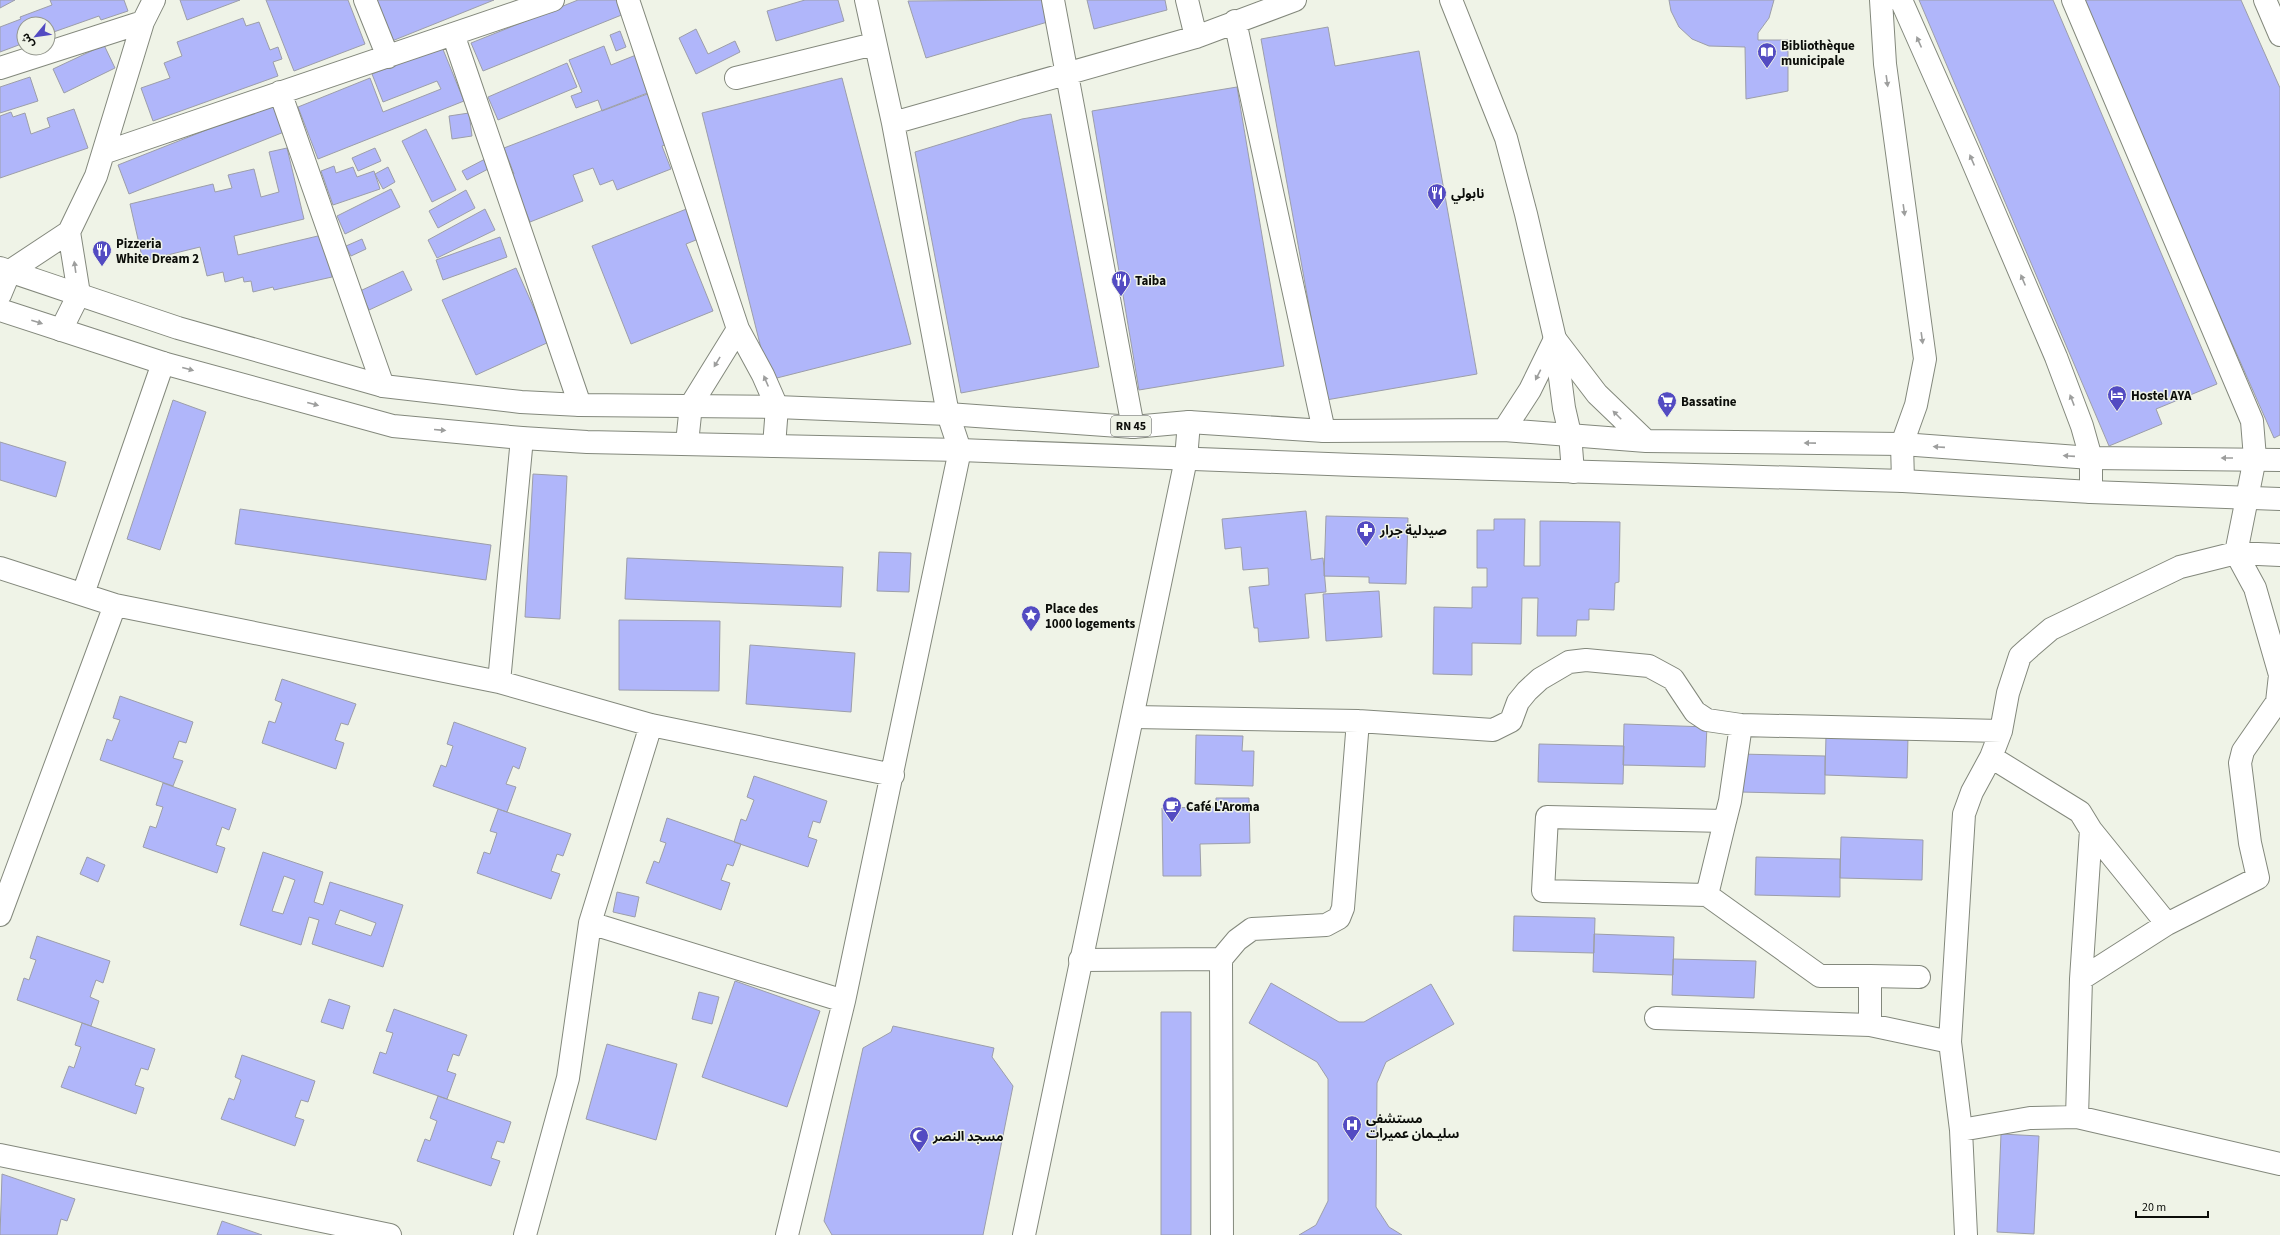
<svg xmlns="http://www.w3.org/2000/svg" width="2280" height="1235" font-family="'Source Sans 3','Noto Sans Arabic',sans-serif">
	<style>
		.building { fill: #b0b6fa; stroke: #9c9ea9; fill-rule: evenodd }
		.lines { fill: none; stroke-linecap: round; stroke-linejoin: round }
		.street-casing { stroke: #83887c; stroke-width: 24 }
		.secondary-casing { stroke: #83887c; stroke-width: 24 }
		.primary-casing { stroke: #83887c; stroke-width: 24 }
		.street { stroke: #fff; stroke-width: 22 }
		.secondary { stroke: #fff; stroke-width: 22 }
		.primary { stroke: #fff; stroke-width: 22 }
		.oneway { fill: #9d9e9d }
		.labels { text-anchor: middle; stroke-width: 3; stroke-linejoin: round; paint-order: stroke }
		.shield { fill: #eff3e7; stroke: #4f524c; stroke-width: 1 }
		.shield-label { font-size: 12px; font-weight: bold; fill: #0b0d09 }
		.poi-label { font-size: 13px; font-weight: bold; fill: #0b0d09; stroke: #eff3e7; text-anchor: start }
	</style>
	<rect width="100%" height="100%" fill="#eff3e7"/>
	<!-- building -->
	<path class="building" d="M 0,0 L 15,0 L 0,8 Z
		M 50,0 L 124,0 L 128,11 L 101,20 L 99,16 L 48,34 L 48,24 L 24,24 L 24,43 L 0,52 L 0,27 L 21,19 L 20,17 L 52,5 Z
		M 180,0 L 240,0 L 187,20 Z
		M 266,0 L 348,0 L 365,44 L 294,71 Z
		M 376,0 L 494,0 L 392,41 Z
		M 578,0 L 619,0 L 624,14 L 483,71 L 471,43 Z
		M 805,0 L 838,0 L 844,21 L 776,41 L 767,11 Z
		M 1056,0 L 1061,18 L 926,58 L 908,1 Z
		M 1087,0 L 1165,0 L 1167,10 L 1094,29 Z
		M 1669,0 L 1774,0 L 1769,18 L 1758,33 L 1758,40 L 1788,40 L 1788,91 L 1746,99 L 1745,47 L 1709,46 L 1692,39 L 1679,27 L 1671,11 Z
		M 1919,0 L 2053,0 L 2217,384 L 2156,409 L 2162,424 L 2109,446 Z
		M 2080,0 L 2241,0 L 2280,88 L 2280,435 L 2274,438 Z
		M 243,18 L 246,26 L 259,22 L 270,50 L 278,47 L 282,59 L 273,62 L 278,76 L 153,121 L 141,88 L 170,78 L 164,63 L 182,56 L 177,42 Z
		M 1328,27 L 1335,66 L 1419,51 L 1477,374 L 1326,400 L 1261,39 Z
		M 696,29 L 708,54 L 735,41 L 740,52 L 696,74 L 679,38 Z
		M 620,31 L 626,47 L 616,51 L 610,35 Z
		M 104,45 L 115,68 L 64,93 L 53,69 Z
		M 604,46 L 611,65 L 636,55 L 650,93 L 602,111 L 598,100 L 576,108 L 571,96 L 582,92 L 569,60 Z
		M 442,47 L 464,101 L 318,159 L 298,107 L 370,78 L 383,112 L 441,89 L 437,81 L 383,102 L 372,74 Z
		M 567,63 L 577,87 L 498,120 L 488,97 Z
		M 30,77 L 38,101 L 0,113 L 0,87 Z
		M 842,78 L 911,344 L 769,380 L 702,113 Z
		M 1237,87 L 1284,366 L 1139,390 L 1092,111 Z
		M 650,92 L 670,143 L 662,146 L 671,169 L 617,190 L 613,180 L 600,185 L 593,168 L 573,175 L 583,201 L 530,222 L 511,175 L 514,174 L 504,148 Z
		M 272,104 L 284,132 L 129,194 L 118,165 Z
		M 74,109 L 88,148 L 0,178 L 0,116 L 11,112 L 13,117 L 25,113 L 31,134 L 50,127 L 47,118 Z
		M 469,113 L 472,136 L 452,139 L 449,116 Z
		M 1051,114 L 1099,367 L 961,393 L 915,152 L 1022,119 Z
		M 426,129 L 456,190 L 432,202 L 402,141 Z
		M 287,148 L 304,219 L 234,236 L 238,255 L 322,235 L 332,277 L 274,290 L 273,287 L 253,292 L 251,281 L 244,282 L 243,277 L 225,282 L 223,272 L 207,276 L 200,247 L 143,261 L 130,204 L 213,184 L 215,192 L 232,188 L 228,175 L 254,169 L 261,197 L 279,192 L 269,152 Z
		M 375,148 L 381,161 L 358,171 L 352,158 Z
		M 487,158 L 492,167 L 467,180 L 462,171 Z
		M 334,166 L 336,173 L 353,167 L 357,177 L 374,171 L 380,189 L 333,205 L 321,171 Z
		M 388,167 L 395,182 L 383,189 L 375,174 Z
		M 391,189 L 400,207 L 345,234 L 337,216 Z
		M 466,190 L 475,208 L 438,228 L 429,211 Z
		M 689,208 L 701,238 L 686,244 L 713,311 L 631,344 L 592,246 Z
		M 485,209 L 495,230 L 437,258 L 428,240 Z
		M 500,237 L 507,257 L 443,280 L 436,260 Z
		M 362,239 L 366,249 L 351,256 L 346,246 Z
		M 516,268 L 549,342 L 476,375 L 442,300 Z
		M 403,271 L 412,290 L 369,310 L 360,291 Z
		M 173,400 L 206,412 L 160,550 L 127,539 Z
		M 0,442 L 66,462 L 56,497 L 0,480 Z
		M 533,474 L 567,476 L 560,619 L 525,617 Z
		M 240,509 L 491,545 L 486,580 L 235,544 Z
		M 1306,511 L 1311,560 L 1323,558 L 1326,592 L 1305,594 L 1309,638 L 1259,642 L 1258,628 L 1254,628 L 1249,587 L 1269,585 L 1268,568 L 1243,570 L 1241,547 L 1225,549 L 1222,519 Z
		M 1326,516 L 1408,518 L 1406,584 L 1369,583 L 1369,577 L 1324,576 Z
		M 1494,519 L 1525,519 L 1524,566 L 1540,566 L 1540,521 L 1620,522 L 1619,582 L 1615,583 L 1614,610 L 1589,609 L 1589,620 L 1577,620 L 1576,636 L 1537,636 L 1538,598 L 1522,598 L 1521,644 L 1472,643 L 1472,675 L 1433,674 L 1434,607 L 1472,608 L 1472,587 L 1487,587 L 1487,568 L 1477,568 L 1477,530 L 1494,530 Z
		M 879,552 L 911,553 L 909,592 L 877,591 Z
		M 627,558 L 843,567 L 841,607 L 625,599 Z
		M 1379,591 L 1382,637 L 1326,641 L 1323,594 Z
		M 619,620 L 720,621 L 719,691 L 619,690 Z
		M 750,645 L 855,653 L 851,712 L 746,704 Z
		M 282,679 L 356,704 L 348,725 L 341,723 L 335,740 L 344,743 L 336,769 L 262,743 L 269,721 L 275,723 L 282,703 L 275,700 Z
		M 120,696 L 193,722 L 186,743 L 179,741 L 173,758 L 183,761 L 173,786 L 100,760 L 107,739 L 112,741 L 120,720 L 113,718 Z
		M 454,722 L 526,748 L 519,769 L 513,766 L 506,784 L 516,787 L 507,812 L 433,786 L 441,765 L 446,767 L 453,746 L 447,744 Z
		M 1624,724 L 1707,727 L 1705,767 L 1623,765 Z
		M 1196,735 L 1243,736 L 1242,751 L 1254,751 L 1253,786 L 1195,784 Z
		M 1826,735 L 1908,737 L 1907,778 L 1825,775 Z
		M 1539,744 L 1624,746 L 1623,784 L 1538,782 Z
		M 1740,754 L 1825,756 L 1825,794 L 1740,792 Z
		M 754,776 L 827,801 L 820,823 L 813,821 L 808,837 L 817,840 L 808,867 L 734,842 L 741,819 L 746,821 L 754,800 L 747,797 Z
		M 163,783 L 236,809 L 229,830 L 222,827 L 216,845 L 225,848 L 217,873 L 143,847 L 150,826 L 156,828 L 163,807 L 156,805 Z
		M 1216,798 L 1249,798 L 1250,843 L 1200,844 L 1201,876 L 1163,876 L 1162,808 L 1216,807 Z
		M 498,809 L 571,834 L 563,856 L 557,854 L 551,871 L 560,874 L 551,899 L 477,873 L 484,852 L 490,854 L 497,833 L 490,831 Z
		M 667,818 L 741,844 L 733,866 L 727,864 L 721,880 L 730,883 L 721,910 L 646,883 L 654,861 L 659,863 L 666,843 L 660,841 Z
		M 1841,837 L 1923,840 L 1922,880 L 1840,878 Z
		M 263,852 L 323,872 L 314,902 L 323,905 L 330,882 L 403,905 L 383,967 L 312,944 L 319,920 L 309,917 L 301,945 L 240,925 ZM 284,876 L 295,880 L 283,914 L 272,911 ZM 340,910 L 376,923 L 371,936 L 335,924 Z
		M 87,857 L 105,865 L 98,882 L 80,874 Z
		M 1756,857 L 1840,859 L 1840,897 L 1755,895 Z
		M 617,892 L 639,897 L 635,917 L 613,912 Z
		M 1514,916 L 1595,918 L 1594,953 L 1513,951 Z
		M 1594,934 L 1674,937 L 1673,975 L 1593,972 Z
		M 37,936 L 110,961 L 103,983 L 96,980 L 90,997 L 99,1001 L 91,1026 L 17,1000 L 24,978 L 29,980 L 36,960 L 30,958 Z
		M 1673,959 L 1756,961 L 1754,998 L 1672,995 Z
		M 735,981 L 820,1011 L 787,1107 L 702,1077 Z
		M 1271,983 L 1339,1022 L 1364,1022 L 1431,984 L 1454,1024 L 1386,1062 L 1377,1083 L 1376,1207 L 1389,1227 L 1402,1235 L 1299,1235 L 1316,1225 L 1328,1201 L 1328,1079 L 1317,1062 L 1249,1023 Z
		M 699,992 L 719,997 L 712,1024 L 692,1019 Z
		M 329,999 L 350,1006 L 343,1029 L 321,1022 Z
		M 394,1009 L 467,1035 L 459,1056 L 453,1054 L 447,1071 L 456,1074 L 447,1099 L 373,1073 L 380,1052 L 386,1054 L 393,1033 L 386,1031 Z
		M 1161,1012 L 1191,1012 L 1191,1235 L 1161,1235 Z
		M 82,1023 L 155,1049 L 148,1070 L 141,1068 L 135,1085 L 144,1088 L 136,1114 L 61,1087 L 69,1066 L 74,1068 L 81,1047 L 75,1045 Z
		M 893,1026 L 994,1048 L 992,1057 L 1013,1086 L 983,1235 L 832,1235 L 824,1221 L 863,1048 L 891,1032 Z
		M 607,1044 L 677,1064 L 656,1140 L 586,1119 Z
		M 242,1055 L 315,1081 L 308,1102 L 301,1100 L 295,1117 L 304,1120 L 295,1146 L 221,1119 L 229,1098 L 234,1100 L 241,1080 L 235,1077 Z
		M 438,1096 L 511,1122 L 504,1143 L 497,1141 L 491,1158 L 500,1161 L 491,1186 L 417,1161 L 425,1139 L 430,1141 L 437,1121 L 430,1118 Z
		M 2001,1134 L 2039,1136 L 2034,1234 L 1997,1232 Z
		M 2,1174 L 75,1199 L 67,1221 L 61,1219 L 57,1235 L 0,1235 Z
		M 222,1221 L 262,1235 L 217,1235 Z"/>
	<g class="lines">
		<!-- street casing -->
		<g class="street-casing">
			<path id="street" d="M 365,0 L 388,57
				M 628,0 L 738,329 L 763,375 L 777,407 L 774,446
				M 1053,0 L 1133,427
				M 1187,0 L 1196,37
				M 1881,0 L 1885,64 L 1925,359 L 1916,405 L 1902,444 L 1903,481
				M 1901,0 L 1968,151 L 2056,357 L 2082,426 L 2091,458 L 2091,492
				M 2073,0 L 2252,421 L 2255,458 L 2236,553 L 2255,588 L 2280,675 L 2277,702 L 2243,751 L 2240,763 L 2250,843 L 2258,878 L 2167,924 L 2081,979
				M 2265,0 L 2280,35
				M 1235,21 L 1324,431
				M 453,34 L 580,405
				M 0,68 L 143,22
				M 736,78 L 874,44
				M 280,92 L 383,386
				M 893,123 L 1196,37 L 1295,0
				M 103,153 L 553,0
				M 69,232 L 96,176 L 143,22 L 154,0
				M 0,295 L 10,271 L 69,232 L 79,294 L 61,330
				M 687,443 L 691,405 L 738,329
				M 0,568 L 115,605 L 499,682 L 651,725 L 893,775
				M 83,594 L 163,363
				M 499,682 L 522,438
				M 1134,717 L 1358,721 L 1493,730 L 1511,721 L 1518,702 L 1527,691 L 1540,679 L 1569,662 L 1586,660 L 1649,666 L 1673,679 L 1695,712 L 1707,720 L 1741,725 L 2001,731
				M 1991,757 L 2080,812 L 2091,830 L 2081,979 L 2077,1117
				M 1725,821 L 1730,801 L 1741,725
				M 2091,830 L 2167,924
				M 1707,895 L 1725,821 L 1547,817 L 1543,891 L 1707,895 L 1820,976 L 1870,976
				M 0,915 L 115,605
				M 590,923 L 844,1001
				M 1221,959 L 1237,940 L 1252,929 L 1326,925 L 1339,918 L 1343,908 L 1358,721
				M 1080,960 L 1221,959 L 1222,1235
				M 1656,1018 L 1870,1025 L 1950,1042
				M 1870,1025 L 1870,976 L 1919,977
				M 1961,1130 L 2030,1118 L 2077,1117 L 2280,1164
				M 0,1155 L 390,1235
				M 525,1235 L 568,1078 L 590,923 L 651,725
				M 787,1235 L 844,1001 L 960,450 L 948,414 L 893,123 L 866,0
				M 1966,1235 L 1961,1130 L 1950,1042 L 1964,814 L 1972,792 L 1991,757 L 2001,731 L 2008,693 L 2020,656 L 2030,647 L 2051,629 L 2180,567 L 2236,553 L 2280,555"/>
		</g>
		<!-- secondary casing -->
		<g class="secondary-casing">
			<path id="secondary" d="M 1451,0 L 1506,138 L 1526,214 L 1555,339 L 1564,408 L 1570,434 L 1573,472
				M 1024,1235 C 1077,976 1134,718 1186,459 L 1189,422"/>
		</g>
		<!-- primary casing -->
		<g class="primary-casing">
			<path id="primary" d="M 0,268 L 178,328 L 383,386 L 521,402 L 580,405 L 777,407 L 948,414 L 1133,427 L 1189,422 L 1324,431 L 1504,430 L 1646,441 L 1902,444 L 2091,458 L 2280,460
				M 0,310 L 163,363 L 393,426 L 522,438 L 587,442 L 960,450 L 1354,465 L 1903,481 L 2091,492 L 2280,499
				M 1504,430 L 1530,390 L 1555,339 L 1597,394 L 1646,441"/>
		</g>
		<!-- street -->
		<use href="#street" class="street"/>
		<!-- secondary -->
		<use href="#secondary" class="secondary"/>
		<!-- primary -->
		<use href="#primary" class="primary"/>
	</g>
	<!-- one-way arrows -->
	<defs><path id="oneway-solid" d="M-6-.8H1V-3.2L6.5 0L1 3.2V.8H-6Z"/></defs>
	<g class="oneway">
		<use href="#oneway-solid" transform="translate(1919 42) rotate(-114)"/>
		<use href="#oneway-solid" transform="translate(1887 81) rotate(82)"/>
		<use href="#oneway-solid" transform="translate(1972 160) rotate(-113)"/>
		<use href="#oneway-solid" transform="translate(1904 210) rotate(82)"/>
		<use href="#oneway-solid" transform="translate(75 267) rotate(-98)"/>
		<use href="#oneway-solid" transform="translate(2023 280) rotate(-113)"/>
		<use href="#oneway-solid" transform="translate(37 322) rotate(18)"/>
		<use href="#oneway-solid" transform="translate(1922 338) rotate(82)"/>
		<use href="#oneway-solid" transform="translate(717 362) rotate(121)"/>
		<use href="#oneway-solid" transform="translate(188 369) rotate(15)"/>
		<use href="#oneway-solid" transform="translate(1538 375) rotate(117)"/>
		<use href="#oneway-solid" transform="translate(766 381) rotate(-113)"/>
		<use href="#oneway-solid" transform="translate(2072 400) rotate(-111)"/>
		<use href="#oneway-solid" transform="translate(313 404) rotate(15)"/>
		<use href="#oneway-solid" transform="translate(1617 415) rotate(-135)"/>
		<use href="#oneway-solid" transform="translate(440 430) rotate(5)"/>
		<use href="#oneway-solid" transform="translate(1810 443) rotate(-179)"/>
		<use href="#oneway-solid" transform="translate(1939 447) rotate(-176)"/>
		<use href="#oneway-solid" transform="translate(2069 456) rotate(-176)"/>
		<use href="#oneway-solid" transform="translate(2227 458) rotate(-180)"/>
	</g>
	<!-- icons -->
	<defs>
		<g id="library-pin" transform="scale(1)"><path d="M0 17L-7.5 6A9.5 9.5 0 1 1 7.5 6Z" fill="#534bc2" stroke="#eff3e7"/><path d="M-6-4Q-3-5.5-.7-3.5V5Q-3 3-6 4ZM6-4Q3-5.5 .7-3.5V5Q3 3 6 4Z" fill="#fff"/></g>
		<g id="restaurant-pin" transform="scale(1)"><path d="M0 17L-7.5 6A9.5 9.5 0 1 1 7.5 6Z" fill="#534bc2" stroke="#eff3e7"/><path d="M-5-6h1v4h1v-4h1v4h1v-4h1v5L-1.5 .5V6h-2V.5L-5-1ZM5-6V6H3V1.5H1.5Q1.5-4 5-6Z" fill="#fff"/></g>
		<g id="hotel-pin" transform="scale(1)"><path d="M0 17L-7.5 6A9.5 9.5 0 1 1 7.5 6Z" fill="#534bc2" stroke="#eff3e7"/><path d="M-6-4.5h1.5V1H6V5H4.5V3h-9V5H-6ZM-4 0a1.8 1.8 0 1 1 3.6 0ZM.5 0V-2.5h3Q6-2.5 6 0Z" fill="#fff"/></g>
		<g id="supermarket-pin" transform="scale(1)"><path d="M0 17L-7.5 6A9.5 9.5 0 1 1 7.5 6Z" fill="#534bc2" stroke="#eff3e7"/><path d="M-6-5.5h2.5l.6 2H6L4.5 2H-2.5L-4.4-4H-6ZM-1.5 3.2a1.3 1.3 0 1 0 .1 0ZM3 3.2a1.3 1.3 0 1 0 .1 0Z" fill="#fff"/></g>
		<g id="pharmacy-pin" transform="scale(1)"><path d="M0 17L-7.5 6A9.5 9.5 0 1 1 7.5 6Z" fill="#534bc2" stroke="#eff3e7"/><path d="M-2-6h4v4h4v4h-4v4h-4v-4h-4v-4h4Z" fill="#fff"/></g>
		<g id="sight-pin" transform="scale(1)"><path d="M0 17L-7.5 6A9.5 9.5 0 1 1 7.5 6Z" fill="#534bc2" stroke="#eff3e7"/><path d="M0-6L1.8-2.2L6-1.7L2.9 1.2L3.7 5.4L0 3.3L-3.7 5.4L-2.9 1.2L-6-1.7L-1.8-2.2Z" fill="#fff"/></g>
		<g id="cafe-pin" transform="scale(1)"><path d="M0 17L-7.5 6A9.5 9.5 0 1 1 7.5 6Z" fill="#534bc2" stroke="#eff3e7"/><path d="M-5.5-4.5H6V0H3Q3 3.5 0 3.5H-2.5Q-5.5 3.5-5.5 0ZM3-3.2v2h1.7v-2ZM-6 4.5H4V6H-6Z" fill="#fff"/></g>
		<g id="hospital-pin" transform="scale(1)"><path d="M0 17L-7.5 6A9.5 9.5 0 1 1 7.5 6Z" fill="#534bc2" stroke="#eff3e7"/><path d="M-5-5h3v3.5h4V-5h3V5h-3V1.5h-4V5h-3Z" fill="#fff"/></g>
		<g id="mosque-pin" transform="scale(1)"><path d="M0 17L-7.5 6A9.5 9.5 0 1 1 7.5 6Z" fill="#534bc2" stroke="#eff3e7"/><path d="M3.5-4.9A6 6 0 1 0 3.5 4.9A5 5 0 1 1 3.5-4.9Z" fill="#fff"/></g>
	</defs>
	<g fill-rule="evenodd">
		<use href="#library-pin" x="1767" y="52"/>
		<use href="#restaurant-pin" x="1437" y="193"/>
		<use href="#restaurant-pin" x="102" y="250"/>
		<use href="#restaurant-pin" x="1121" y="280"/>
		<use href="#hotel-pin" x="2117" y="395"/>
		<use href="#supermarket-pin" x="1667" y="401"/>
		<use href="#pharmacy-pin" x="1366" y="530"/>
		<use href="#sight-pin" x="1031" y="615"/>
		<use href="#cafe-pin" x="1172" y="806"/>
		<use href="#hospital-pin" x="1352" y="1125"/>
		<use href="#mosque-pin" x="919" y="1136"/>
	</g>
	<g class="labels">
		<!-- shield labels -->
		<rect class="shield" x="1111" y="416" width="40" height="20" rx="3"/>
		<g class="shield-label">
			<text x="1131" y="430">RN 45</text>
		</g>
		<!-- poi labels -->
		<g class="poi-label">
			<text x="1781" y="50">Bibliothèque<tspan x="1781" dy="15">municipale</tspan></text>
			<text x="1451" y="198">نابولي</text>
			<text x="116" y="248">Pizzeria<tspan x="116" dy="15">White Dream 2</tspan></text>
			<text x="1135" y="285">Taiba</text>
			<text x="2131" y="400">Hostel AYA</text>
			<text x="1681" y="406">Bassatine</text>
			<text x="1380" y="535">صيدلية جرار</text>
			<text x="1045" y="613">Place des<tspan x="1045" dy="15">1000 logements</tspan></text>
			<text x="1186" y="811">Café L'Aroma</text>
			<text x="1366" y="1123">مستشفى<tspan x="1366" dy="15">سليـمان عميرات</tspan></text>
			<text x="933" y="1141">مسجد النصر</text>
		</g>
	</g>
	<!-- north arrow -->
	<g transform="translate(36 36) rotate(241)"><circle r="19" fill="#eff3e7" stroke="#94978e"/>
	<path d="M0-3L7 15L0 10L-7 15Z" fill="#534bc2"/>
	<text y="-6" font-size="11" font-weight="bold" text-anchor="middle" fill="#0b0d09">ش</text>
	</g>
	<!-- scale -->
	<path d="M2136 1211v6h72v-6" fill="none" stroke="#0b0d09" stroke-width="2"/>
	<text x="2142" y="1211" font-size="12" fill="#0b0d09" stroke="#eff3e7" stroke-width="3" paint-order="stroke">20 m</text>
</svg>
